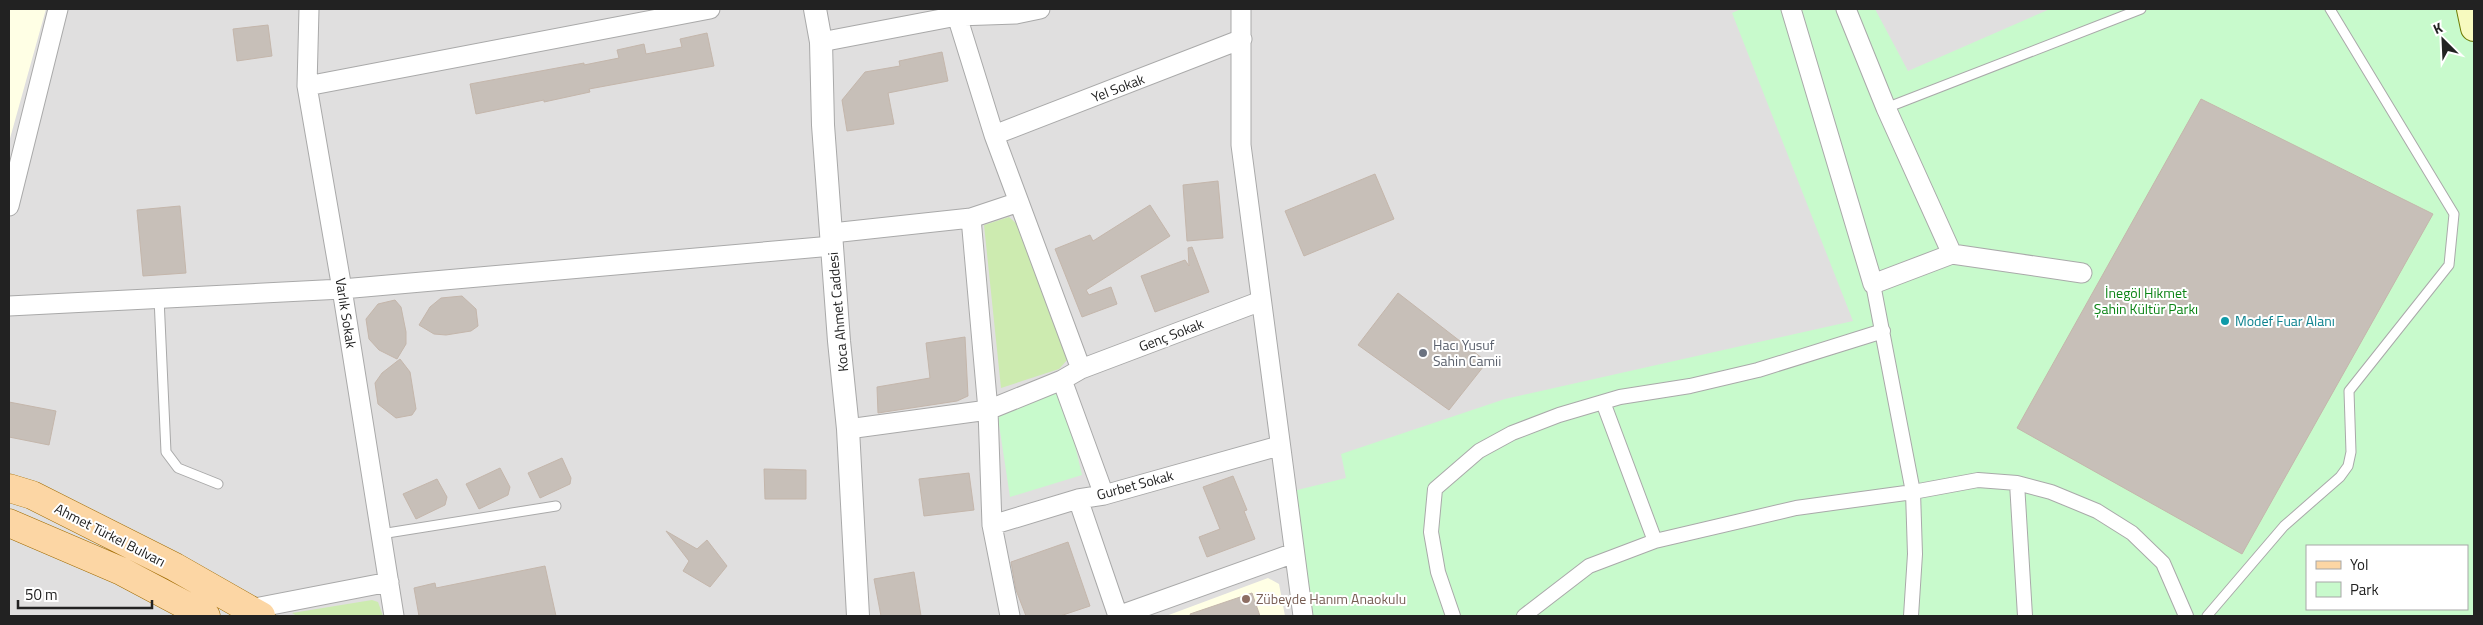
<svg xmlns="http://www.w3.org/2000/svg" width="2483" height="625" font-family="'Titillium Web',sans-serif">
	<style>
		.residential { fill: #e0dfdf; fill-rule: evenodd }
		.education { fill: #ffffe5 }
		.grass { fill: #cdebb0 }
		.park { fill: #c8facc; fill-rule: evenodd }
		.building { fill: #c7bfb8; stroke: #c4b6ab }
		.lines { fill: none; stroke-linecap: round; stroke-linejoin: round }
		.service-casing { stroke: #a9a9a9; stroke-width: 11 }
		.pedestrian-casing { stroke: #a9a9a9; stroke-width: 16 }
		.minor-casing { stroke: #a9a9a9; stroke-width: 21 }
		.tertiary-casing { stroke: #a9a9a9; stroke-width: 24 }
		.secondary-casing { stroke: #707d05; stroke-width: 28 }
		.primary-casing { stroke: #a06b00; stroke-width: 29 }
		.service { stroke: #fff; stroke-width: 9 }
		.pedestrian { stroke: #fff; stroke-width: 14 }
		.minor { stroke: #fff; stroke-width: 19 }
		.tertiary { stroke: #fff; stroke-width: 22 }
		.secondary { stroke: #f7fabf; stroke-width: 26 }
		.primary { stroke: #fcd6a4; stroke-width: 28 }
		.culture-dot { fill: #0f9aa8; stroke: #fff; stroke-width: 2 }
		.worship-dot { fill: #6b7280; stroke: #fff; stroke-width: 2 }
		.education-dot { fill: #8d6e63; stroke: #fff; stroke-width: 2 }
		.labels { text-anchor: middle; stroke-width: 4; stroke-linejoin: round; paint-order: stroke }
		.street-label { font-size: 14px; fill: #222; stroke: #fff }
		.park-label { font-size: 14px; fill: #0c8416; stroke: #fff }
		.culture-label { font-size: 14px; fill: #0d838f; stroke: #fff; text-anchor: start }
		.worship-label { font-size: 14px; fill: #5b616d; stroke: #fff; text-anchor: start }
		.education-label { font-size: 14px; fill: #785e54; stroke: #fff; text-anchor: start }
	</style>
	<rect width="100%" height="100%" fill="#f2efe9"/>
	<!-- residential -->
	<path class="residential" d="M 9,9 L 2474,9 L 2474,616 L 9,616 ZM 2307,546 L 2467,546 L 2467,609 L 2307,609 Z"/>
	<!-- education -->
	<path class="education" d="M 9,9 L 46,9 L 9,142 Z
		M 1268,578 L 1279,584 L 1285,616 L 1166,616 Z"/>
	<!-- grass -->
	<path class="grass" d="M 1009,217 L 1019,226 L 1068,359 L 1059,369 L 1001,388 L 984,225 Z
		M 372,600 L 378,602 L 383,616 L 297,616 L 292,613 Z"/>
	<!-- park -->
	<path class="park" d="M 1741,9 L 1875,9 L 1908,71 L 2050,9 L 2470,9 L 2474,28 L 2474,616 L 1303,616 L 1285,493 L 1346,478 L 1341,454 L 1505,399 L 1853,321 L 1732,13 ZM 2307,546 L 2467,546 L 2467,609 L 2307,609 Z
		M 1056,393 L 1063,395 L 1082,475 L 1010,497 L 998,418 L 1003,411 Z"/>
	<!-- building -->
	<path class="building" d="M 268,25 L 272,56 L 237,61 L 233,29 Z
		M 707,33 L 714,66 L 589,89 L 590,92 L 544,102 L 544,100 L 476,114 L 470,84 L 584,63 L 584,65 L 619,58 L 617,50 L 644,44 L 646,54 L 682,47 L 680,39 Z
		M 942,52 L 948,81 L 888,93 L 894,124 L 847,131 L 842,100 L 865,72 L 900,66 L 899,61 Z
		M 2201,99 L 2433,214 L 2242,554 L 2017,428 Z
		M 1375,174 L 1394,219 L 1304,256 L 1285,211 Z
		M 1218,181 L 1223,238 L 1187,241 L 1183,185 Z
		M 1150,205 L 1170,236 L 1086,290 L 1089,295 L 1111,287 L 1117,304 L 1082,317 L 1055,249 L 1090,235 L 1093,241 Z
		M 180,206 L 186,273 L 143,276 L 137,210 Z
		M 1192,247 L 1209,292 L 1155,312 L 1141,276 L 1185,260 L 1189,266 L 1188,248 Z
		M 1398,293 L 1487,362 L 1449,410 L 1358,345 Z
		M 462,296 L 476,309 L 478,326 L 471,331 L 446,335 L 434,334 L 419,325 L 430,307 L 441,298 Z
		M 395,300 L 401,307 L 406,332 L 406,344 L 397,359 L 379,350 L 369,339 L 366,319 L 378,304 Z
		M 965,337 L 968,396 L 957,401 L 878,413 L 877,387 L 930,378 L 926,343 Z
		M 400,359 L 410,372 L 416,409 L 412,415 L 396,418 L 378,404 L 375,383 L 382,373 Z
		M 9,402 L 56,411 L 49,445 L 9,437 Z
		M 562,458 L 571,478 L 570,484 L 540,498 L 528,473 Z
		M 500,468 L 510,487 L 508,495 L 479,509 L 466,484 Z
		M 764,469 L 806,470 L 806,499 L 765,499 Z
		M 969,473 L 974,510 L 924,516 L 919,479 Z
		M 1233,476 L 1247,510 L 1244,511 L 1255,539 L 1207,557 L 1199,537 L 1220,529 L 1203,487 Z
		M 437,479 L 447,497 L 445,505 L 416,519 L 403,494 Z
		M 666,531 L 697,549 L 707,540 L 727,566 L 710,587 L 683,571 L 689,561 Z
		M 1068,542 L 1090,606 L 1060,616 L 1026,616 L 1016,590 L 1011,562 Z
		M 545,566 L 556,616 L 419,616 L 414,588 L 435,583 L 436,588 Z
		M 914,572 L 921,616 L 881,616 L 874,579 Z
		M 1252,593 L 1260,616 L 1191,616 L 1190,614 Z"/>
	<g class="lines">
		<!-- service casing -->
		<g class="service-casing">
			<path id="service" d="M 1886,108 L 2141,9
				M 159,298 L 166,452 L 178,468 L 218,484
				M 381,534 L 556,506
				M 2207,616 L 2284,526 L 2340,477 L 2348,466 L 2351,452 L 2349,391 L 2449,265 L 2454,214 L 2330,9"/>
		</g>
		<!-- pedestrian casing -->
		<g class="pedestrian-casing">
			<path id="pedestrian" d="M 1873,284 L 1913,492 L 1915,554 L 1911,616
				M 1603,402 L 1655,541
				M 2017,483 L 2025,616
				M 1453,616 L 1438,572 L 1431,532 L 1435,489 L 1479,451 L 1512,433 L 1559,415 L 1620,397 L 1690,386 L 1758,370 L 1883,331
				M 1524,616 L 1589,566 L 1655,541 L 1796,508 L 1913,492 L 1978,480 L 2017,483 L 2051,492 L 2097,511 L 2132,533 L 2163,563 L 2186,616"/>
		</g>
		<!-- minor casing -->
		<g class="minor-casing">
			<path id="minor" d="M 309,9 L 307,86 L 342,289 L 394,616
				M 1241,9 L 1241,145 L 1303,616
				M 1791,9 L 1873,284 L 1952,254 L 2082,273
				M 1846,9 L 1886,108 L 1952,254
				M 957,16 L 994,135 L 1081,369
				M 821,42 L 957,16 L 1016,14 L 1040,9
				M 307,86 L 710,9
				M 994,135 L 1242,39
				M 9,206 L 58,9
				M 971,218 L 988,410 L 992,525 L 1010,616
				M 832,233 L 971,218 L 1019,202
				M 9,306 L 342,289 L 832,246
				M 1062,380 L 1104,495
				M 848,429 L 988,410 L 1062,380 L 1081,369 L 1261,301
				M 1078,499 L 1118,616
				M 992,525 L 1078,499 L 1104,495 L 1279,446
				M 250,609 L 389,582
				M 1118,616 L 1294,553"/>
		</g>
		<!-- tertiary casing -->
		<g class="tertiary-casing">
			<path id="tertiary" d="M 815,9 L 821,42 L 823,125 L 839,341 L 848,429 L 858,616"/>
		</g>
		<!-- secondary casing -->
		<g class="secondary-casing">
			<path id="secondary" d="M 2470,9 L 2474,28"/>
		</g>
		<!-- primary casing -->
		<g class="primary-casing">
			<path id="primary" d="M 9,488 L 32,495 L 175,567 L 261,616
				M 9,523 L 121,571 L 206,616"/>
		</g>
		<!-- service -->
		<use href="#service" class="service"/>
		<!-- pedestrian -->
		<use href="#pedestrian" class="pedestrian"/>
		<!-- minor -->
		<use href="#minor" class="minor"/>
		<!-- tertiary -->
		<use href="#tertiary" class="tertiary"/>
		<!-- secondary -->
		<use href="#secondary" class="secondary"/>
		<!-- primary -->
		<use href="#primary" class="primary"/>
	</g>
	<!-- markers -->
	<circle class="culture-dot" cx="2225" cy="321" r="5"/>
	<circle class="worship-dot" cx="1423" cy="353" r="5"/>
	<circle class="education-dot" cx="1246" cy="599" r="5"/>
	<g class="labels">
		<!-- street labels -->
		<g class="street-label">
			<text transform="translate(1118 88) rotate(-21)" y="5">Yel Sokak</text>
			<text transform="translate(838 312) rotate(-95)" y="5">Koca Ahmet Caddesi</text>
			<text transform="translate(346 313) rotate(81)" y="5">Varlık Sokak</text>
			<text transform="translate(1171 335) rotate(-21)" y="5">Genç Sokak</text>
			<text transform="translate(1135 485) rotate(-15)" y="5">Gurbet Sokak</text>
			<text transform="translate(110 535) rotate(27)" y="5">Ahmet Türkel Bulvarı</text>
		</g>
		<!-- park labels -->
		<g class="park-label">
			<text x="2146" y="298">İnegöl Hikmet<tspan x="2146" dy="16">Şahin Kültür Parkı</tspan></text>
		</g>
		<!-- culture labels -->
		<g class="culture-label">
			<text x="2235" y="326">Modef Fuar Alanı</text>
		</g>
		<!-- worship labels -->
		<g class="worship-label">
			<text x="1433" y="350">Hacı Yusuf<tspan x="1433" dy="16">Sahin Camii</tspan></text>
		</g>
		<!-- education labels -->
		<g class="education-label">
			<text x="1256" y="604">Zübeyde Hanım Anaokulu</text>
		</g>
	</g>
	<!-- border -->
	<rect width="2483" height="625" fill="none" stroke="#222222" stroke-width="20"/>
	<!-- legend -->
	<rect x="2306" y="545" width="162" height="65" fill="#ffffff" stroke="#a7a7a7"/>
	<rect x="2316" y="561" width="25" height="8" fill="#fcd6a4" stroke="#a7a7a7"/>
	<text x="2350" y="570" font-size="15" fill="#222222">Yol</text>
	<rect x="2316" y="582" width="25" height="15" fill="#c8facc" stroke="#a7a7a7"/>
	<text x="2350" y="595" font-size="15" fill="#222222">Park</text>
	<!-- north arrow -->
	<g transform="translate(2443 40) rotate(336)" stroke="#ffffff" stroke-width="4" paint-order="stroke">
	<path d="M0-4L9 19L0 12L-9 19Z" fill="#222222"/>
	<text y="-8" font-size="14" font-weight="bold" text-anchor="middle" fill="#222222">K</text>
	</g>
	<!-- scale -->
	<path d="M18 600v8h134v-8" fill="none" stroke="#222222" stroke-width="2.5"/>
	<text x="25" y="600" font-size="15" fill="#222222" stroke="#ffffff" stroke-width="4" paint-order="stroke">50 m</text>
</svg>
